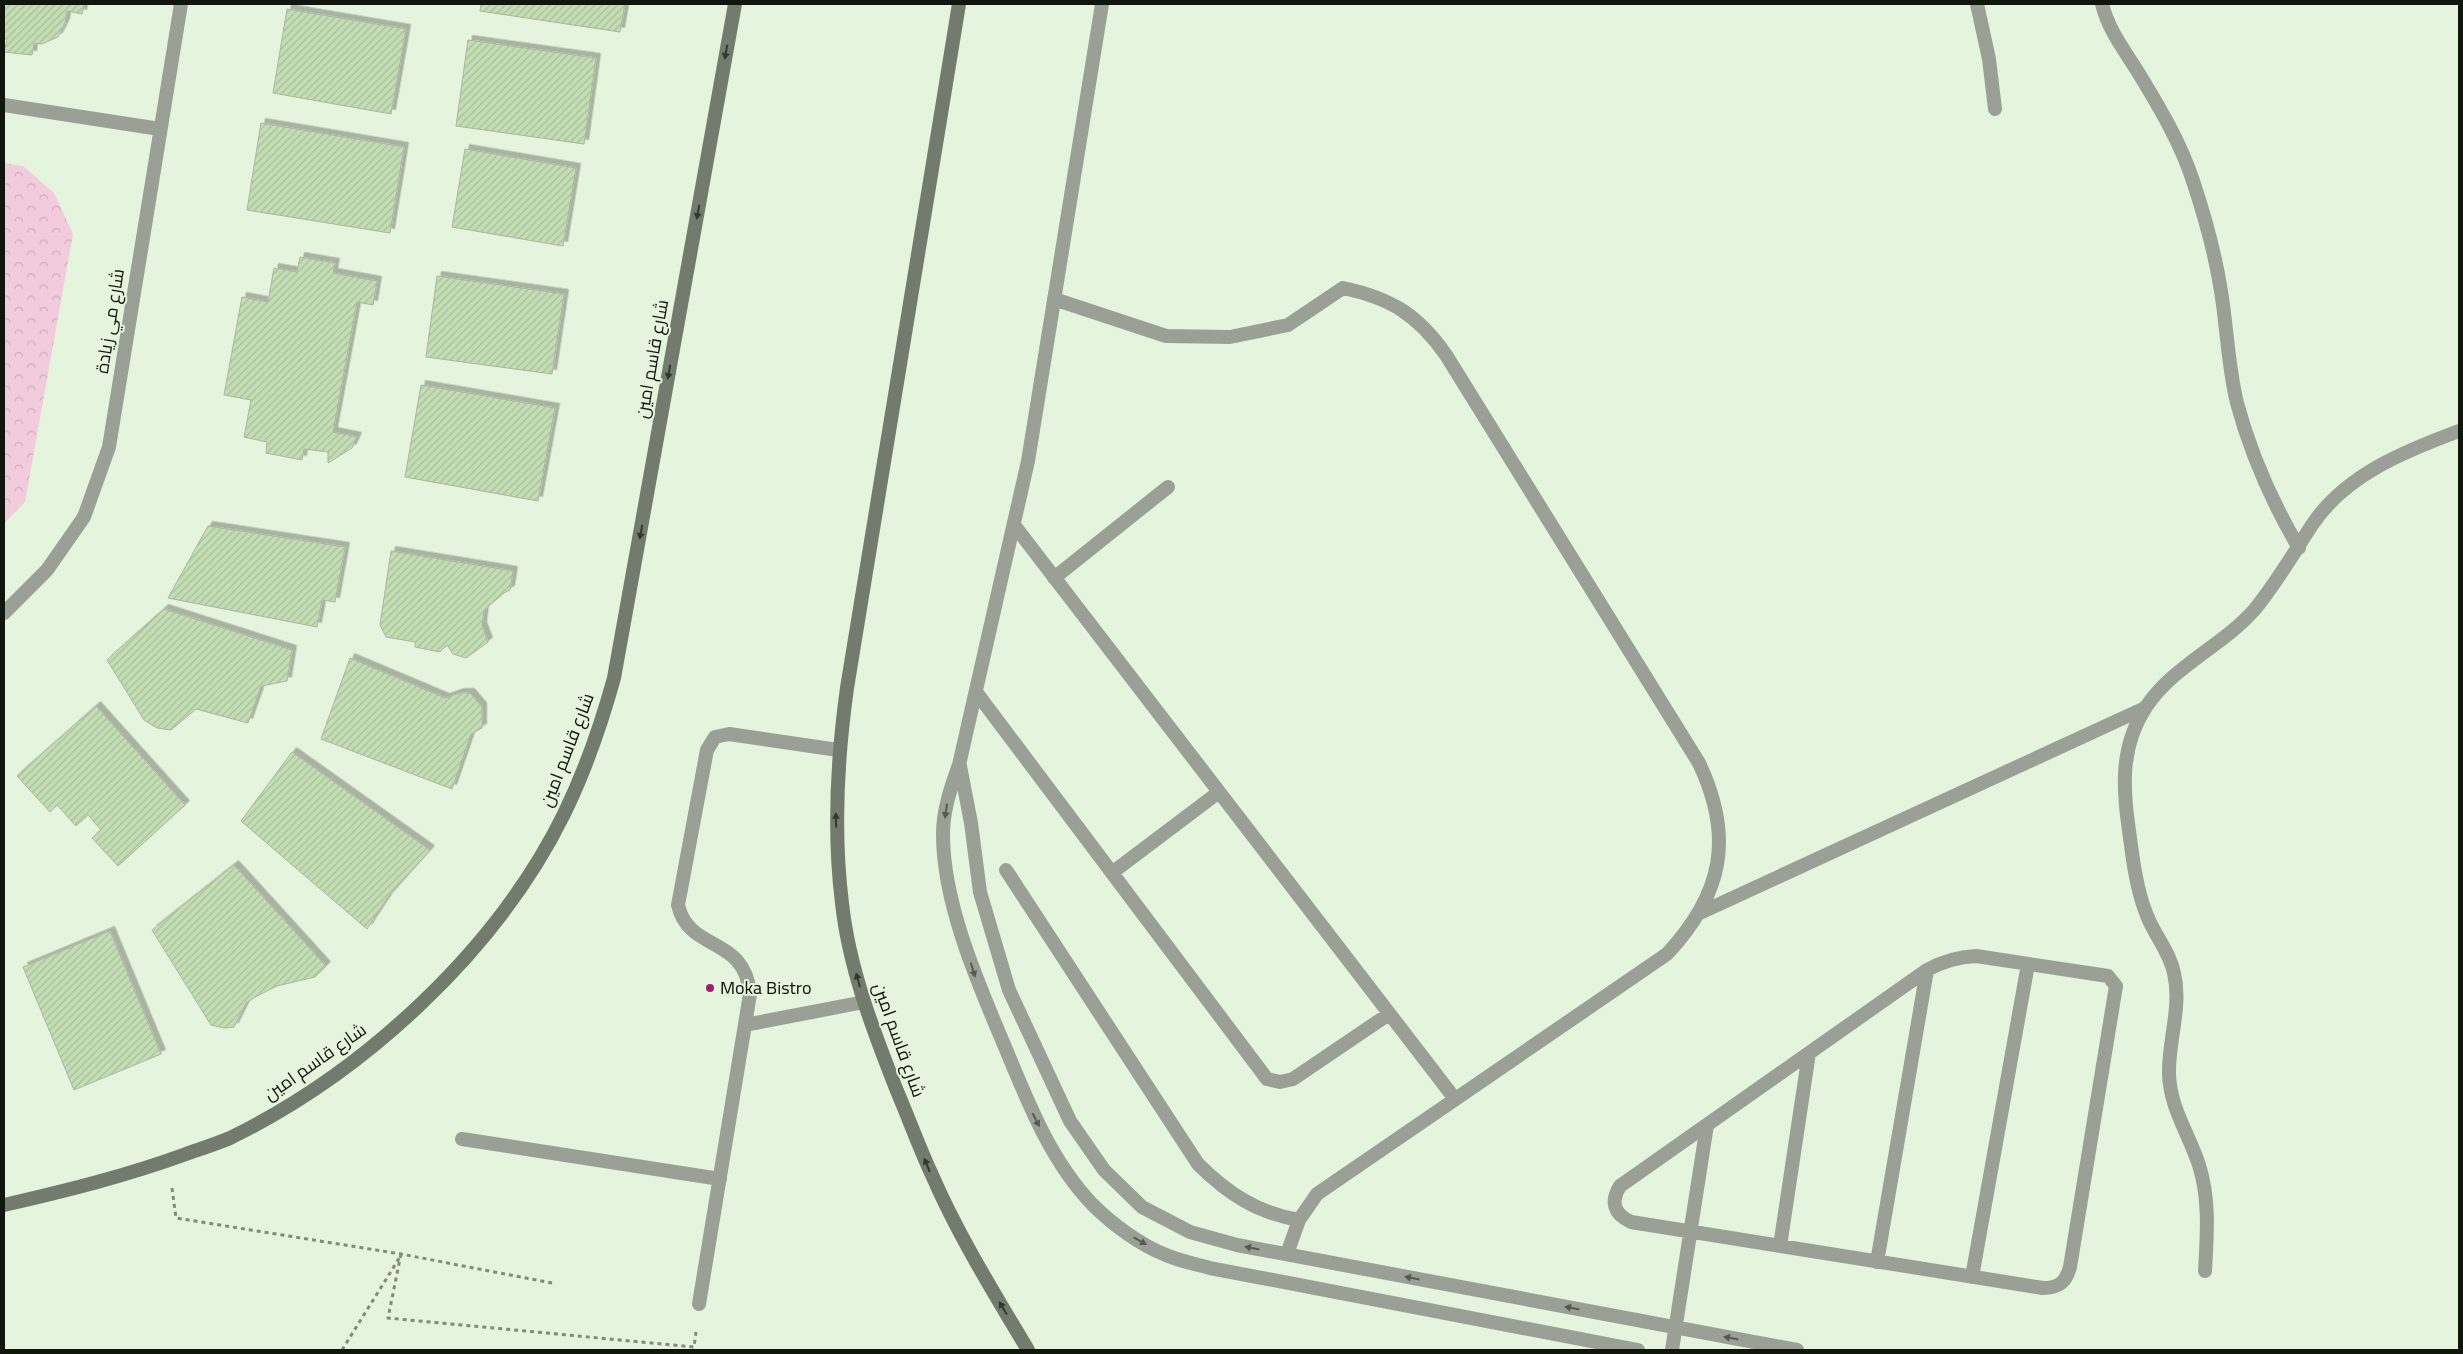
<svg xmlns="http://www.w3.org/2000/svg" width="2463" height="1354" font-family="Georgia,Cairo,serif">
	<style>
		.park { fill: url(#park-crowns) }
		.building { fill: url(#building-hatch); stroke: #a9b6a0; filter: url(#shadow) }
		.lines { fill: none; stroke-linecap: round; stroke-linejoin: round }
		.path { stroke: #818b7a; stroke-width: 3; stroke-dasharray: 4 4; stroke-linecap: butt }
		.service { stroke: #9aa096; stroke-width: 14 }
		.minor { stroke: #9aa096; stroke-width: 14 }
		.secondary { stroke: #727b6d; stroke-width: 14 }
		.oneway { fill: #32392f }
		.oneway2 { fill: #555a52 }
		.poi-dot { fill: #a21e6c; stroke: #e5f4dc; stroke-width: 2 }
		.labels { text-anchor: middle; stroke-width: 4; stroke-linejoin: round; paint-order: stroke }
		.street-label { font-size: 18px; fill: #10150d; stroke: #e5f4dc }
		.poi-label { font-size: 18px; fill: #10150d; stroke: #e5f4dc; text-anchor: start }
	</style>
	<defs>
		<pattern id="park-crowns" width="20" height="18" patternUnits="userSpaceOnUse" patternTransform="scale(1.25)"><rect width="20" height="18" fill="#f2ccdc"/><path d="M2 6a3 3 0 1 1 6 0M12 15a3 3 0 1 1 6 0" fill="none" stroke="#ceaebc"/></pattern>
		<pattern id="building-hatch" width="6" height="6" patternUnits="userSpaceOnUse" patternTransform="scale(1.25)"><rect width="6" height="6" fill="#c4deb4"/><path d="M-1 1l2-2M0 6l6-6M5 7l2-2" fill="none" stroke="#a7be9a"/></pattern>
		<filter id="shadow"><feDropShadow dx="4.5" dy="-4.5" stdDeviation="0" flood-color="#0004"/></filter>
	</defs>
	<rect width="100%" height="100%" fill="#e5f4dc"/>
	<!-- park -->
	<path class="park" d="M 4,163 L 23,166 L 54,193 L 73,234 L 25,502 L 4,523 Z"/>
	<!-- building -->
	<path class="building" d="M 4,4 L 84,4 L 82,14 L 67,11 L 65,23 L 58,37 L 42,44 L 34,43 L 32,55 L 4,52 L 7,39 L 4,39 Z
		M 481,4 L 625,4 L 620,32 L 480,11 Z
		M 287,9 L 406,29 L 391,114 L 273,93 Z
		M 468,40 L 596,58 L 584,144 L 456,126 Z
		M 261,123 L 404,147 L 390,233 L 247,210 Z
		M 465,149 L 576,168 L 563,246 L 452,227 Z
		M 300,257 L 335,263 L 333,273 L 377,281 L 373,305 L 357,302 L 333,432 L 357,437 L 352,448 L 328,463 L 328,452 L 304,449 L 302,460 L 266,453 L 267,442 L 244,437 L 251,400 L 224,395 L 242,297 L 268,302 L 274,268 L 297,272 Z
		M 437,276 L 564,294 L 552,374 L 426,357 Z
		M 421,385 L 555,408 L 538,501 L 405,477 Z
		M 208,526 L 345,547 L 335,602 L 322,600 L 317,627 L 168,598 Z
		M 391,551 L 513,571 L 510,590 L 504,593 L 484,610 L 482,626 L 488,642 L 466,658 L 453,654 L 447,645 L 440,652 L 415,647 L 415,642 L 386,637 L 380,625 Z
		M 164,609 L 292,650 L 287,681 L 261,686 L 248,723 L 196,709 L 171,730 L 157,728 L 144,720 L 107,660 Z
		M 350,658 L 445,698 L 460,693 L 470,693 L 482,707 L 482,728 L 471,734 L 452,789 L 321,739 Z
		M 96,706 L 185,805 L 118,866 L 92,838 L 101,830 L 88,815 L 76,826 L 57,805 L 50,812 L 17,776 Z
		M 292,752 L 430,850 L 388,897 L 367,929 L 241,821 Z
		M 234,865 L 326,966 L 315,977 L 277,986 L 257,996 L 246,1003 L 234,1027 L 224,1028 L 211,1025 L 152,930 Z
		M 110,931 L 161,1054 L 74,1090 L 23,967 Z"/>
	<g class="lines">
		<!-- path -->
		<path class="path" d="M 172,1188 L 176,1218 L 401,1254 L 552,1283
			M 401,1254 L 388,1318 L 694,1347 L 696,1332
			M 342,1350 L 400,1257"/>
		<!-- service -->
		<path class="service" d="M 1102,4 L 1028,461 L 959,765 C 951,787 943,810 943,834 C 943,904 978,983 1005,1047 C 1028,1102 1050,1160 1092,1204 C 1112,1224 1140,1245 1166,1255 C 1180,1261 1195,1264 1210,1268 L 1638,1350
			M 1977,4 L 1989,59 L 1995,109
			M 1054,299 L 1166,336 L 1230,337 L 1288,325 L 1343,288 C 1391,298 1418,315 1446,355 L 1699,763 C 1734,837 1723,894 1667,954 L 1317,1194 L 1299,1220 L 1287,1254
			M 1014,525 L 1455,1099
			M 1054,578 L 1168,487
			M 976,692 L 1267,1079 L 1280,1082 L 1293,1079 L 1389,1014
			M 960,766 L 971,823 L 980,892 L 1009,990 L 1070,1121 L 1104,1170 L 1142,1207 L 1190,1232 L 1237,1245 L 1797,1350
			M 1006,870 L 1198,1164 C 1228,1194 1258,1213 1299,1220
			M 1113,872 L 1219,792
			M 1700,913 L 2145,708
			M 1976,956 L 2108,976 L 2116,986 L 2070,1267 C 2066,1282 2059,1288 2043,1288 L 1631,1222 C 1614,1214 1610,1202 1620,1186 L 1927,970 C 1943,961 1957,957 1976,956 Z
			M 745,1025 L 864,1002
			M 462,1139 L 720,1179
			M 1780,1246 L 1809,1053
			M 1877,1262 L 1927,970
			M 1972,1277 L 2028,964
			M 699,1304 L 750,994 C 745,935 689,953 678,905 L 707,750 L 715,737 L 729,734 L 838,750
			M 1672,1350 L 1707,1125"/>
		<!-- minor -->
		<path class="minor" d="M 2102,4 C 2109,32 2126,52 2141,77 C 2161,110 2181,144 2193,181 C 2205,217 2215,253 2221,291 C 2227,328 2228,366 2237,403 C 2251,455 2272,502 2299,548
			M 4,105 L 160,129
			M 4,613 L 47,570 L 84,517 L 109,447 L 181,4
			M 2205,1271 C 2207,1235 2210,1200 2199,1165 C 2189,1134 2170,1108 2169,1074 C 2168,1041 2182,1007 2174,973 C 2170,953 2156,937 2148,918 C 2138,895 2134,870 2131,845 C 2124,796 2117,751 2146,707 C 2174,665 2223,646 2255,609 C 2277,582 2293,554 2312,525 C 2345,475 2405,451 2459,431"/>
		<!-- secondary -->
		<path class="secondary" d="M 959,4 L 847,688 C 837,760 833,831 842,903 C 849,968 873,1030 897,1091 C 909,1119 919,1147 932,1175 C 958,1235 994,1293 1028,1350
			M 4,1205 C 65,1191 126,1176 186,1154 C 200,1149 216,1144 230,1138 C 365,1072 497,950 564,814 C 585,771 601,725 614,678 L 735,4"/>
	</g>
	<!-- one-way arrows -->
	<defs><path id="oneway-solid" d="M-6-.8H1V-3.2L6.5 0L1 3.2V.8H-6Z" transform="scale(1.25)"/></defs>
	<g class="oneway">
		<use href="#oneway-solid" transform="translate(726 52) rotate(100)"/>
		<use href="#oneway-solid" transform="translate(698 212) rotate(100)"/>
		<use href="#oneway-solid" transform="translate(669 372) rotate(100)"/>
		<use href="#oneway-solid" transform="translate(641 532) rotate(100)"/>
		<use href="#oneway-solid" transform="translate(836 820) rotate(-91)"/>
		<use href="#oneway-solid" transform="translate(858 980) rotate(-105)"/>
		<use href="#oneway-solid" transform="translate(927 1165) rotate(-112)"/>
		<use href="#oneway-solid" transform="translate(1003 1308) rotate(-121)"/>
	</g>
	<g class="oneway2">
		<use href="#oneway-solid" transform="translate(946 811) rotate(98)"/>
		<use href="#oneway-solid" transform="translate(973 970) rotate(73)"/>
		<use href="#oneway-solid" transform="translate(1036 1120) rotate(63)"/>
		<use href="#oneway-solid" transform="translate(1140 1241) rotate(30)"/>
		<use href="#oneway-solid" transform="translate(1252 1248) rotate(-169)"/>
		<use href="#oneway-solid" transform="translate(1412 1278) rotate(-169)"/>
		<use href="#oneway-solid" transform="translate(1572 1308) rotate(-169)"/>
		<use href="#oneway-solid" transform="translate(1731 1338) rotate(-169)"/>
	</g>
	<!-- markers -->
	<circle class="poi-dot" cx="710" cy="988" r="5"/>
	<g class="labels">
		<!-- street labels -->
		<g class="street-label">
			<text transform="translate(110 321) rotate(-81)" y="6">شارع مي زيادة</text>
			<text transform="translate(652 359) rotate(-80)" y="6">شارع قاسم امين</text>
			<text transform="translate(567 750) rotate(-69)" y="6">شارع قاسم امين</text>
			<text transform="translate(899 1040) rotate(70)" y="6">شارع قاسم امين</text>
			<text transform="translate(315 1062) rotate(-35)" y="6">شارع قاسم امين</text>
		</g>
		<!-- poi labels -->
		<g class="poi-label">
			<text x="720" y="994">Moka Bistro</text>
		</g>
	</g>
	<!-- border -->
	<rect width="2463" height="1354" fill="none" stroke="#10150d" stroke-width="10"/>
</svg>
